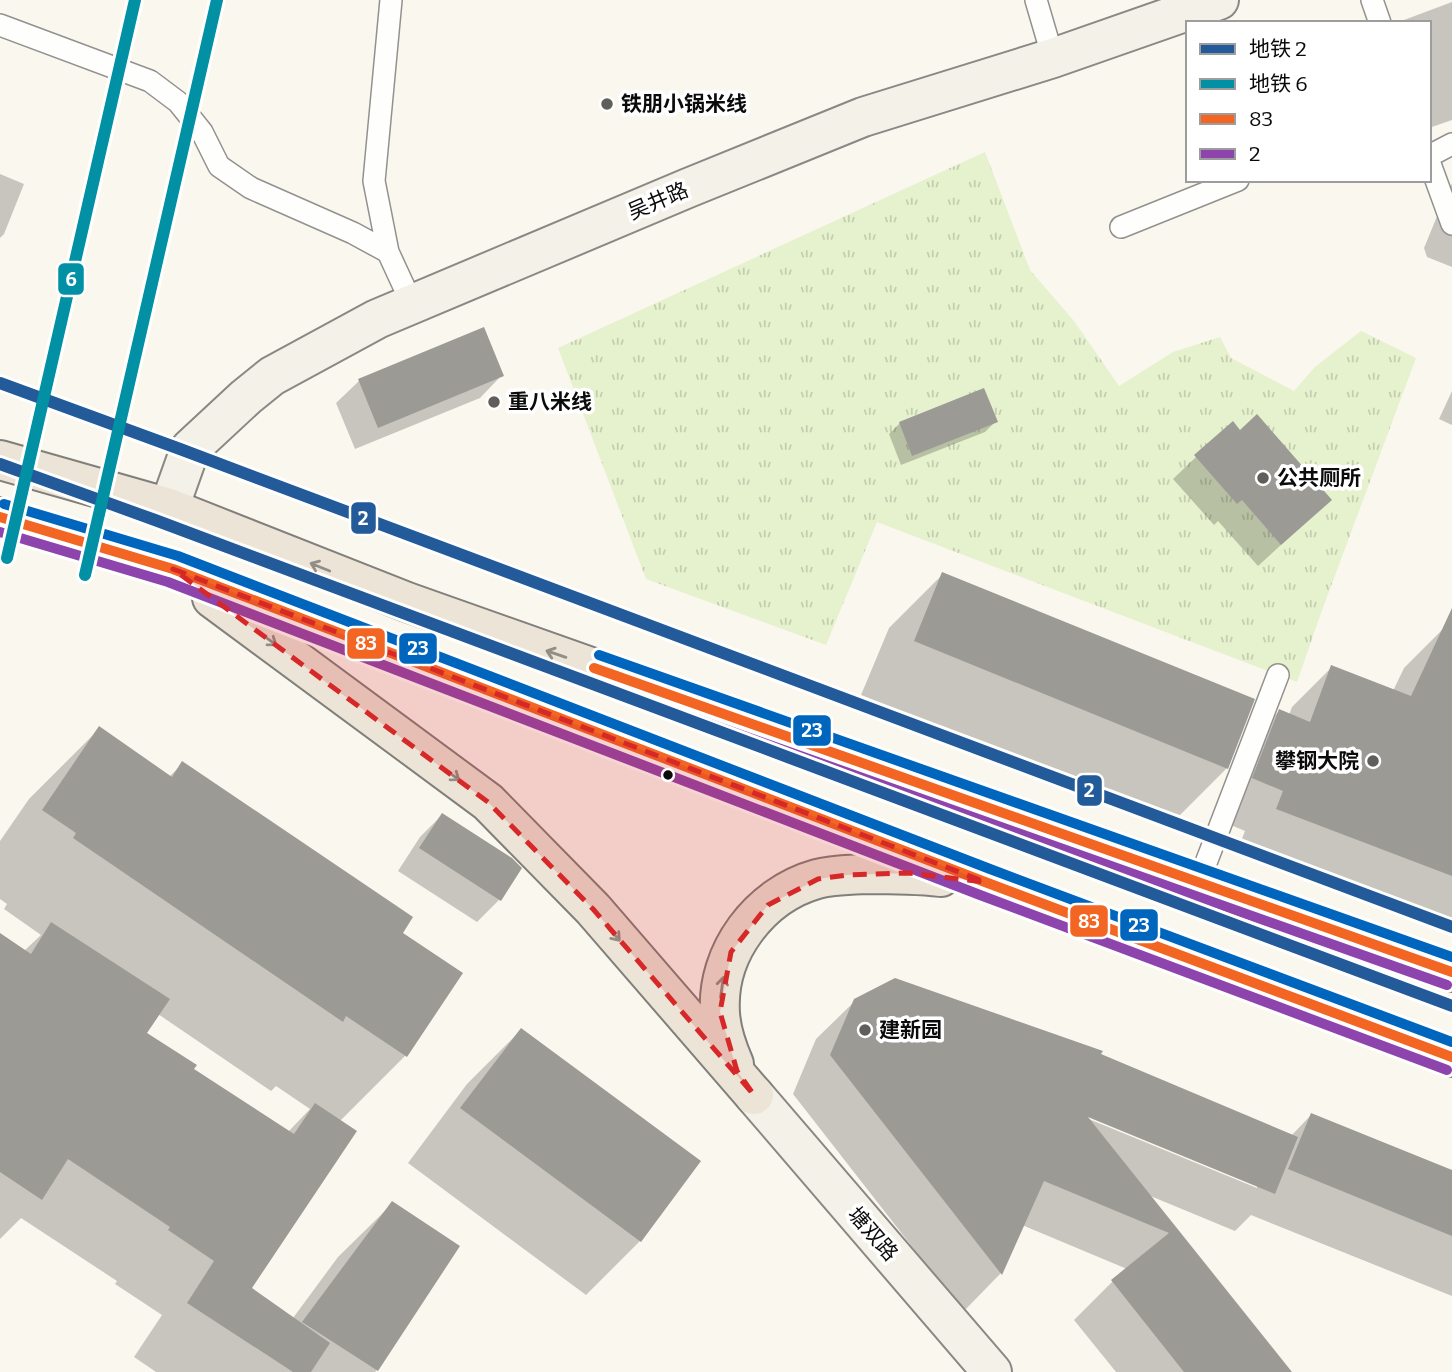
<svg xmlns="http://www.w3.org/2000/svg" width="1452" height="1372" font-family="Bitter,'Noto Sans SC',serif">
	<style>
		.park { fill: url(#park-tufts) }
		.shadow { fill: #0003; fill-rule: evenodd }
		.building { fill: #9c9a95 }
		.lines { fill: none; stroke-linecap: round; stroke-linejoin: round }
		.lane-casing { stroke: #93918e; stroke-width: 24 }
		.secondary-casing { stroke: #898884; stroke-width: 42 }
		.primary-casing { stroke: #807f7b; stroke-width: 42 }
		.lane { stroke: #fefefd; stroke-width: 21 }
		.secondary { stroke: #f4f1e8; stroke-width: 38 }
		.primary { stroke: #ece4d6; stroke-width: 38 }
		.bus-1-casing { stroke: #fff; stroke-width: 16 }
		.bus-2-casing { stroke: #fff; stroke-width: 16 }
		.bus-3-casing { stroke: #fff; stroke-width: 16 }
		.bus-1 { stroke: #f26522; stroke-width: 10 }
		.bus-2 { stroke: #8e44ad; stroke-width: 10 }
		.bus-3 { stroke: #0065bd; stroke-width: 10 }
		.metro-1-casing { stroke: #fff; stroke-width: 18 }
		.metro-2-casing { stroke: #fff; stroke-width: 18 }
		.metro-1 { stroke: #235a99; stroke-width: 12 }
		.metro-2 { stroke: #0290a4; stroke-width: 12 }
		.oneway { stroke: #928d85 }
		.marked { fill: #d62828; fill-opacity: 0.2; stroke: #d62828; stroke-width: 5; stroke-dasharray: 14 9; stroke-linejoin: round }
		.poi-dot { fill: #5f5e5b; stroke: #fff; stroke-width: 2.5 }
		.bus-dot { fill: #0b0b0b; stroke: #fff; stroke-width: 2.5 }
		.labels { text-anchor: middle; stroke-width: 7; stroke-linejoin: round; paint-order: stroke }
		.poi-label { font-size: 21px; font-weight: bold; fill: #0b0b0b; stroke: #fff; text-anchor: start }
		.street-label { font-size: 21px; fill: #0b0b0b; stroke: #fff }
		.line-badge { stroke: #fff; stroke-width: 2.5 }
		.badge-label { font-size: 19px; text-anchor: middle; font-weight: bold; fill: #fff }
	</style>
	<defs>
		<pattern id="park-tufts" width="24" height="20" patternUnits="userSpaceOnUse" patternTransform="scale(1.75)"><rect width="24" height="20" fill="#e6f1cd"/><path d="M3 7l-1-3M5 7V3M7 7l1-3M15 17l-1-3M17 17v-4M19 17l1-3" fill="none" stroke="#c4cdaf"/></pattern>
	</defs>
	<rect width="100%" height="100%" fill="#faf7ef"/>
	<!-- park -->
	<path class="park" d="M 985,152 L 1030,270 L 1074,321 L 1119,386 L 1173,352 L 1220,337 L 1231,358 L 1294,391 L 1315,367 L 1361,331 L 1416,358 L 1321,613 L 1297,682 L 877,522 L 826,645 L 646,579 L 558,348 Z"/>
	<!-- shadow -->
	<path class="shadow" d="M 1452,2 L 1452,120 L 1429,128 L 1429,23 L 1396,23 Z
		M 0,174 L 24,184 L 4,234 L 0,238 Z
		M 1452,184 L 1452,267 L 1427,257 L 1424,248 L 1449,187 Z
		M 483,329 L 502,375 L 480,398 L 355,449 L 336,403 L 359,381 Z
		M 1452,391 L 1452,425 L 1439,419 Z
		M 996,421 L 985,432 L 901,465 L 889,434 L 900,423 Z
		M 1240,432 L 1330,500 L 1258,566 L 1218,521 L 1214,525 L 1173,479 L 1196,457 Z
		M 943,574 L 1227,768 L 1173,822 L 861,695 L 889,628 Z
		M 1444,628 L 1452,632 L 1452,931 L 1238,849 L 1245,831 L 1214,818 L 1240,751 L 1279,711 L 1289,715 L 1292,707 L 1332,667 L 1393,691 L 1404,668 Z
		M 99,729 L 169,777 L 183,763 L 401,933 L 405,1056 L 340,1121 L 250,1288 L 293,1318 L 338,1257 L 392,1204 L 377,1370 L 375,1372 L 156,1372 L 134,1357 L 162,1315 L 115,1284 L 117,1281 L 21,1218 L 0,1239 L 0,935 L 24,951 L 41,935 L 4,909 L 7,904 L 0,899 L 0,841 L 29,799 ZM 158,1014 L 271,1091 L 276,1086 L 310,1109 L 288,1132 L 192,1070 L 145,1034 Z
		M 442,815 L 500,899 L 477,922 L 398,871 L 420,837 Z
		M 855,1001 L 1099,1055 L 1291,1136 L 1311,1115 L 1452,1172 L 1452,1296 L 1251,1215 L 1235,1231 L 1148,1195 L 1289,1372 L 1116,1372 L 1074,1320 L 1112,1282 L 1127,1269 L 1022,1225 L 1000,1274 L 963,1312 L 793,1094 L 816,1039 ZM 1081,1112 L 1257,1185 L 1257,1188 L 1079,1115 Z
		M 521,1030 L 640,1241 L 586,1295 L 408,1163 L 467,1084 Z"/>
	<!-- building -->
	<path class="building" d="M 484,327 L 504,376 L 378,428 L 358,379 Z
		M 984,388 L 998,422 L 912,456 L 899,422 Z
		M 1257,414 L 1332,500 L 1281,545 L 1242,500 L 1237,504 L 1194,455 L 1233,421 L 1240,430 Z
		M 942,572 L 1255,699 L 1228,769 L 914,641 Z
		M 1452,608 L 1452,876 L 1276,809 L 1283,791 L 1252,778 L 1279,709 L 1310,722 L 1331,665 L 1411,696 Z
		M 99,726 L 172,777 L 182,761 L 413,917 L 403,933 L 463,973 L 407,1057 L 346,1016 L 343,1022 L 73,838 L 76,833 L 42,810 Z
		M 442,813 L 512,858 L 522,868 L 501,901 L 419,848 Z
		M 51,922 L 170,999 L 147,1033 L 197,1065 L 194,1069 L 294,1134 L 315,1103 L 357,1131 L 252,1288 L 330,1343 L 311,1372 L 293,1372 L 187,1303 L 214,1261 L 168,1230 L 170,1227 L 68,1159 L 42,1200 L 0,1172 L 0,933 L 31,954 Z
		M 895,978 L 1103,1051 L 1101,1054 L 1298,1137 L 1275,1194 L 1088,1117 L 1292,1372 L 1184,1372 L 1111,1280 L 1169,1233 L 1044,1181 L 1002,1275 L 830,1055 L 854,999 Z
		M 521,1028 L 701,1161 L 641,1242 L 460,1108 Z
		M 1311,1113 L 1452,1170 L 1452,1236 L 1288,1169 Z
		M 392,1201 L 460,1246 L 378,1371 L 302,1322 Z"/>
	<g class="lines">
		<!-- lane casing -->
		<g class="lane-casing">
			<path id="lane" d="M 391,0 L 374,181 L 388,252 L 412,304
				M 1036,0 L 1053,58
				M 1372,0 L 1380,23
				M 0,25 L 150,81 L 178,102 L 202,132 L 219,166 L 251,188 L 353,233 L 388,252
				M 1429,156 L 1452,144
				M 1429,161 L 1452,224
				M 1121,227 L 1238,180
				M 1199,881 L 1278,675"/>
		</g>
		<!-- secondary casing -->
		<g class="secondary-casing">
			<path id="secondary" d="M 169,508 L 190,449 L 246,397 L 272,376 L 377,319 L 688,188 L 863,117 L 1053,58 L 1219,0
				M 754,1095 L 992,1372"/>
		</g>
		<!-- primary casing -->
		<g class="primary-casing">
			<path id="primary" d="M 0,460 L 169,508 L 407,602 L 1452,972
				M 0,517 L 173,569 L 985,882 L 1452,1057
				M 212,598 L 488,802 L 593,909 L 754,1095
				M 734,1064 C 727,1048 721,1031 720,1013 C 716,952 760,895 817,879 C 832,875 850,875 865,874 C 892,874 914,874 941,877"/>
		</g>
		<!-- lane -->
		<use href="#lane" class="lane"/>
		<!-- secondary -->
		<use href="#secondary" class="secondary"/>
		<!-- primary -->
		<use href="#primary" class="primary"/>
		<!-- bus-1 casing -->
		<g class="bus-1-casing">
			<path id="bus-1" d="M 0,517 L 173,569 L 985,882 L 1452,1057
				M 594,668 L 1452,972"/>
		</g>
		<!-- bus-2 casing -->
		<g class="bus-2-casing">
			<path id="bus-2" d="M 0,532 L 168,582 L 980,895 L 1447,1070
				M 589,681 L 1447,985"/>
		</g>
		<!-- bus-3 casing -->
		<g class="bus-3-casing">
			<path id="bus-3" d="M 4,504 L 178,556 L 990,869 L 1452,1042
				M 599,655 L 1452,957"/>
		</g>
		<!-- bus-1 -->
		<use href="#bus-1" class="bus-1"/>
		<!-- bus-2 -->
		<use href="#bus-2" class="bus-2"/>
		<!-- bus-3 -->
		<use href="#bus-3" class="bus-3"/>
		<!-- metro-1 casing -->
		<g class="metro-1-casing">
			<path id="metro-1" d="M 0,383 L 180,449 L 1452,927
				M 0,464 L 155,520 L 1452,1006"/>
		</g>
		<!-- metro-2 casing -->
		<g class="metro-2-casing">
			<path id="metro-2" d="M 7,558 L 135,0
				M 85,575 L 217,0"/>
		</g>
		<!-- metro-1 -->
		<use href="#metro-1" class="metro-1"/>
		<!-- metro-2 -->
		<use href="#metro-2" class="metro-2"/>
	</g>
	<!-- one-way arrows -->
	<defs><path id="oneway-shaft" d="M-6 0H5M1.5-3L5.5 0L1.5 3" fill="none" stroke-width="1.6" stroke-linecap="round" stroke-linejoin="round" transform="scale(1.75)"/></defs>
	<g class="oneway">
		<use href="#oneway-shaft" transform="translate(320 567) rotate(-158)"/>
		<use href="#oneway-shaft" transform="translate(268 639) rotate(36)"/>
		<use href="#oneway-shaft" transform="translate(556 654) rotate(-161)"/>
		<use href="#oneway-shaft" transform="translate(451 774) rotate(36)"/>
		<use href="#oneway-shaft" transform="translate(613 933) rotate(49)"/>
		<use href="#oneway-shaft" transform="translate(722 987) rotate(-82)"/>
	</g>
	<!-- marked area -->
	<path class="marked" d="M 173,569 L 985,882 L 908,873 L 847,875 L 818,879 L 768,905 L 731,952 L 720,1012 L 737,1071 L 754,1095 L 593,909 L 488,802 Z"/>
	<!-- markers -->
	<g class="poi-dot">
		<circle cx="607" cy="104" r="7"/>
		<circle cx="494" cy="402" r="7"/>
		<circle cx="1263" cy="478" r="7"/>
		<circle cx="1373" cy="761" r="7"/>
		<circle cx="865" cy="1030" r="7"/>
	</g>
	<circle class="bus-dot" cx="668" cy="775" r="6"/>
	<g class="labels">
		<!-- poi labels -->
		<g class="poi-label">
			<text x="621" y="111">铁朋小锅米线</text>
			<text x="508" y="409">重八米线</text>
			<text x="1277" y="485">公共厕所</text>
			<text x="1359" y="768" text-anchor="end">攀钢大院</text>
			<text x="879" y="1037">建新园</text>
		</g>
		<!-- street labels -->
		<g class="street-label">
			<text transform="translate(658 201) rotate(-23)" y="7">吴井路</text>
			<text transform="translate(873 1234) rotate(49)" y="7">塘双路</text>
		</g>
	</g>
	<g class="line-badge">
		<rect x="57" y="262" width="28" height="34" rx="7" fill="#0290a4"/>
		<rect x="350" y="501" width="27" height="34" rx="7" fill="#235a99"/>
		<rect x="346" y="627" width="40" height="33" rx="7" fill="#f26522"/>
		<rect x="398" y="632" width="40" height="33" rx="7" fill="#0065bd"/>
		<rect x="792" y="714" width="40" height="33" rx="7" fill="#0065bd"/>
		<rect x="1076" y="774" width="27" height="33" rx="7" fill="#235a99"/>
		<rect x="1069" y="904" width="40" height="34" rx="7" fill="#f26522"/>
		<rect x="1119" y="908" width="40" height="34" rx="7" fill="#0065bd"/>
	</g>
	<g class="badge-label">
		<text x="71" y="286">6</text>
		<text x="363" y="525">2</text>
		<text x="366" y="650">83</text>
		<text x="418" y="655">23</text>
		<text x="812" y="737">23</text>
		<text x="1089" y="797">2</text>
		<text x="1089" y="928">83</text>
		<text x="1139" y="932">23</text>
	</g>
	<!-- legend -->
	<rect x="1186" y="21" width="245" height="161" fill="#ffffff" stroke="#9d9d9d" stroke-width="2"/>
	<rect x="1200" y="44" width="35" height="10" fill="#235a99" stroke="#9d9d9d" stroke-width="2"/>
	<text x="1249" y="56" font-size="21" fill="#0b0b0b">地铁 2</text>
	<rect x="1200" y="79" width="35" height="10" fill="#0290a4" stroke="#9d9d9d" stroke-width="2"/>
	<text x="1249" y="91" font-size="21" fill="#0b0b0b">地铁 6</text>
	<rect x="1200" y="114" width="35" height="10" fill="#f26522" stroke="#9d9d9d" stroke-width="2"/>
	<text x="1249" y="126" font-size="21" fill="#0b0b0b">83</text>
	<rect x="1200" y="149" width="35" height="10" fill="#8e44ad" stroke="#9d9d9d" stroke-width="2"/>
	<text x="1249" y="161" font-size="21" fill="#0b0b0b">2</text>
</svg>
